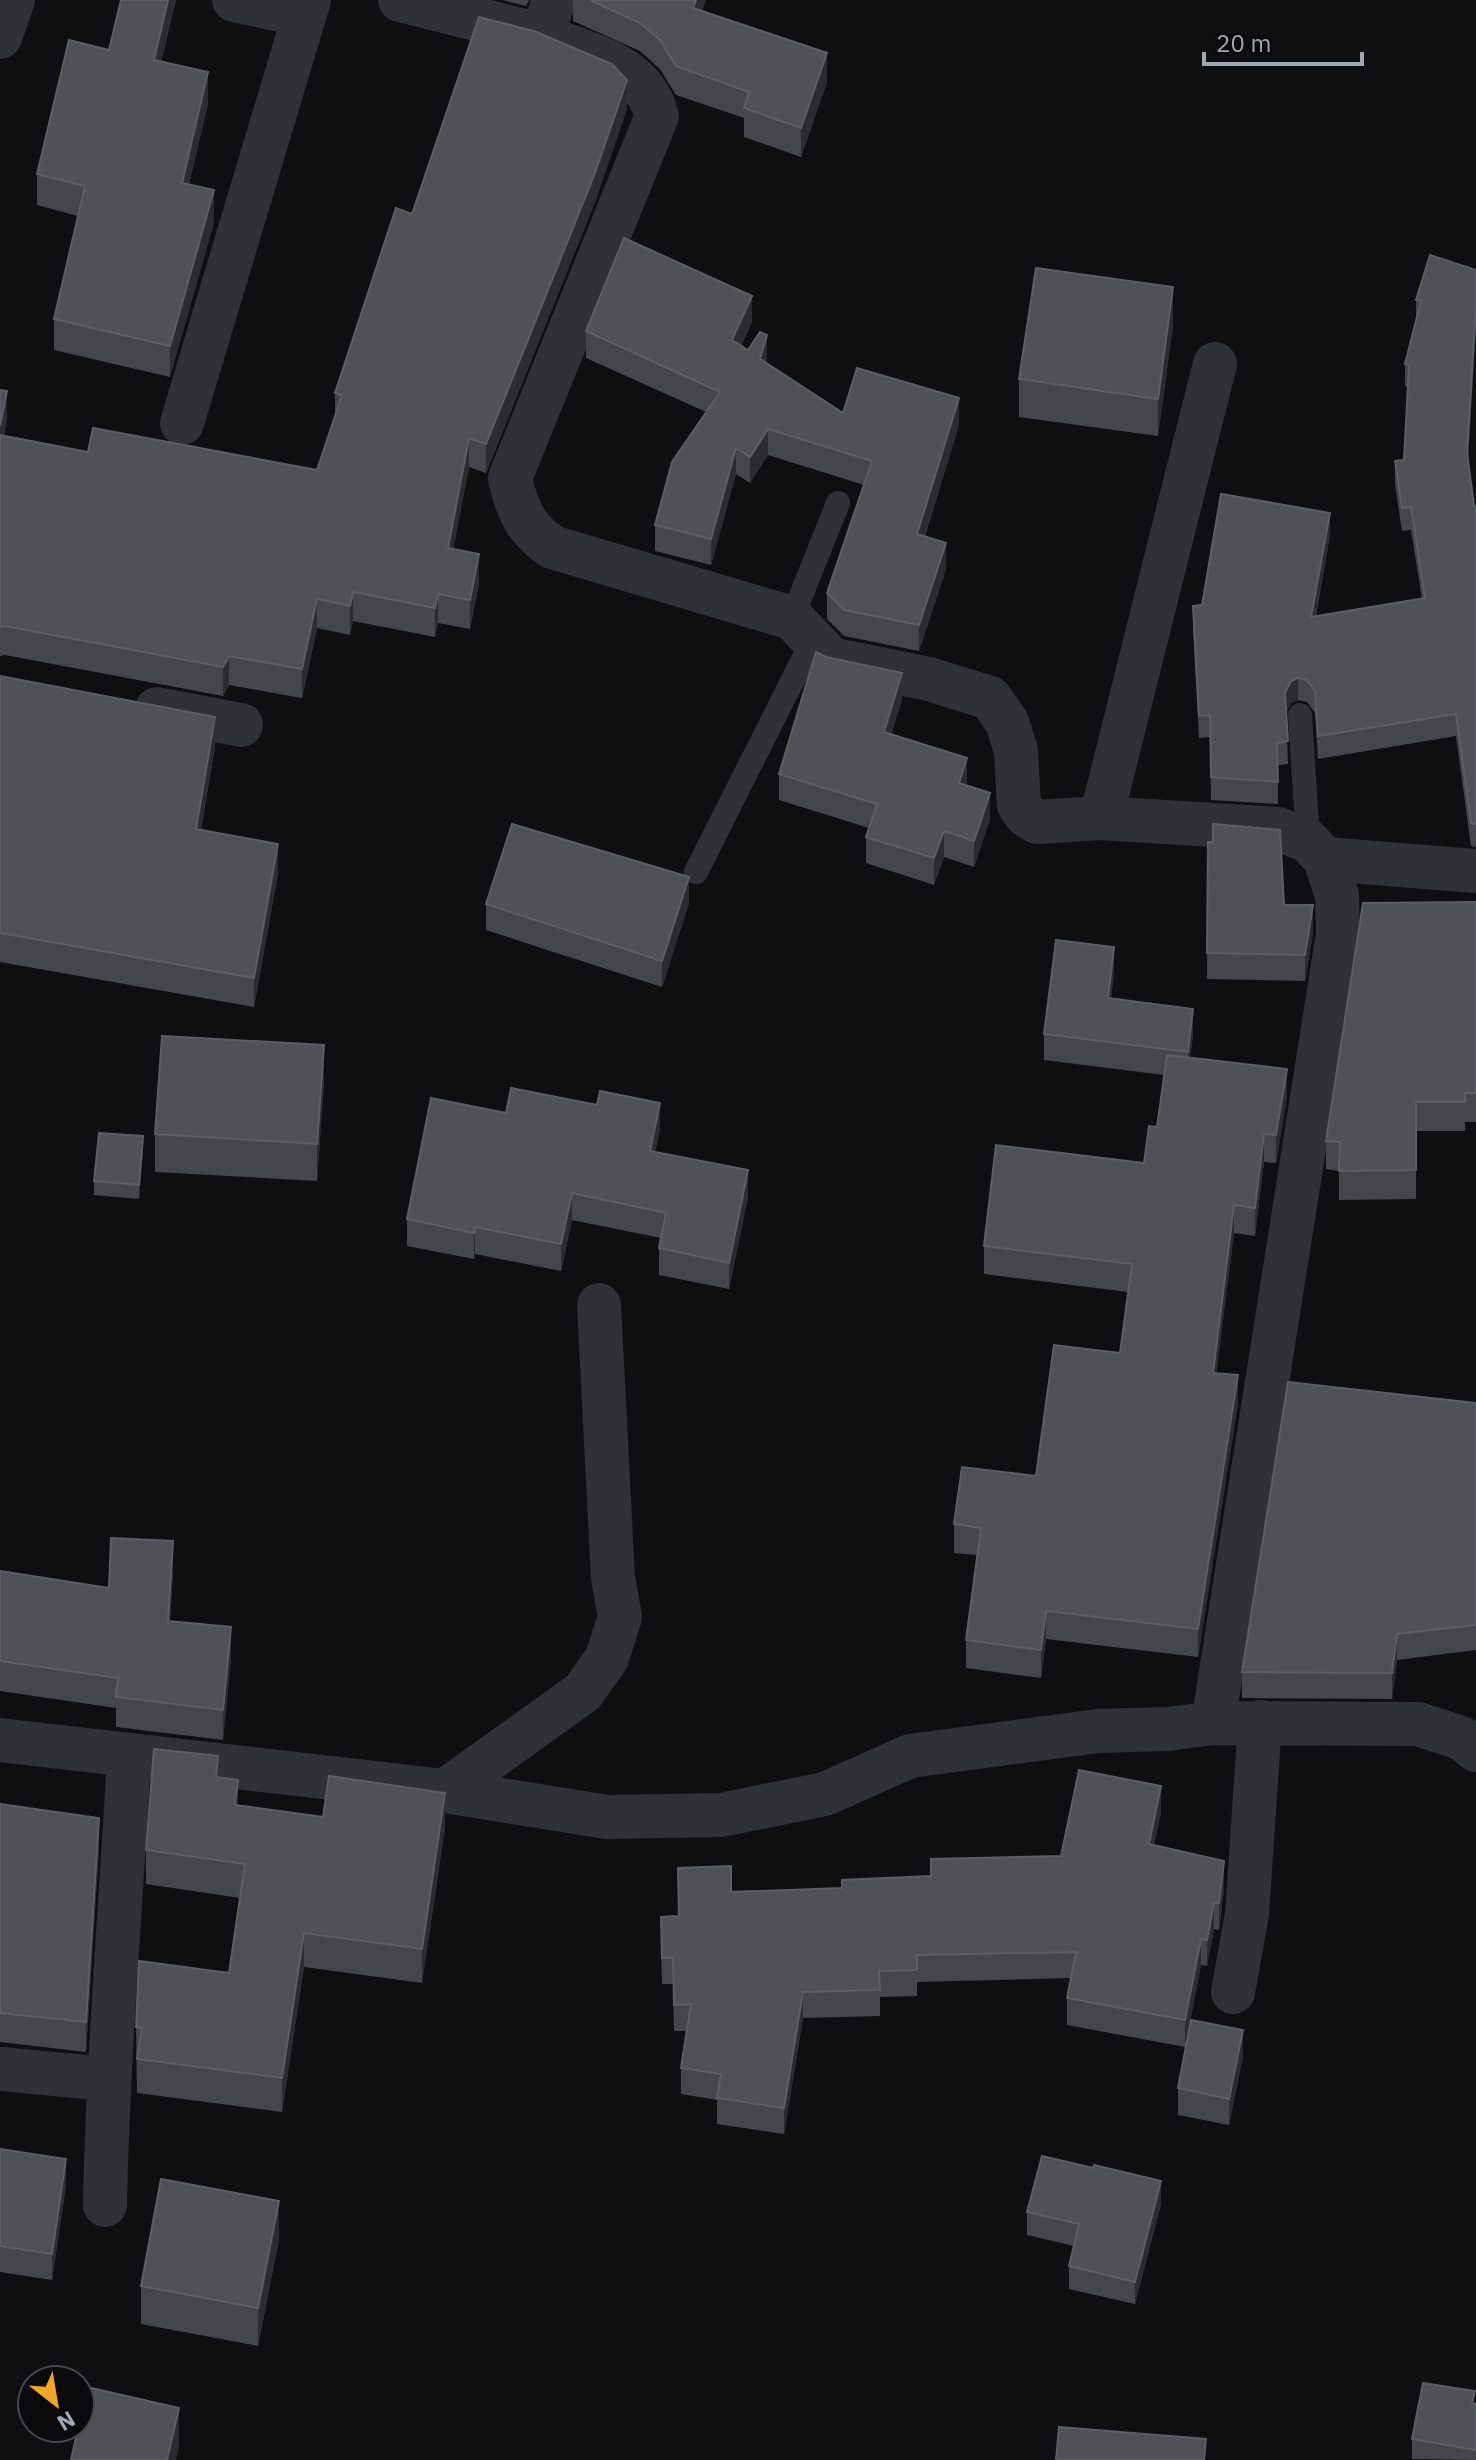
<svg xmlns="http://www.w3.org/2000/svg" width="1476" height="2460" font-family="'IBM Plex Sans',sans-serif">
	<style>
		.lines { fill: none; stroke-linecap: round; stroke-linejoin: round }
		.lane { stroke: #303136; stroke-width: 24 }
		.street { stroke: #303136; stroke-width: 44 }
		.wall { fill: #45464c }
		.shaded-wall { fill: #2b2c30 }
		.building { fill: #4f5157; stroke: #5b5e65; stroke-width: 2 }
	</style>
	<rect width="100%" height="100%" fill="#0f0f11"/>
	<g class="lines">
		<!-- lane -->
		<path class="lane" d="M 792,618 L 838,503
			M 1300,715 L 1308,841
			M 696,872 L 813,640"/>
		<!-- street -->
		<path class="street" d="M 234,0 L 304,15
			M 400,0 L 536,34
			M 554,0 L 542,36 C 588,55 643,63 657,116 L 510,478 C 517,510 525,528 552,547 L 792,618 L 831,659 L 929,679 L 990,698 L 1007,722 L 1016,751 L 1019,805 L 1026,815 L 1037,822 L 1101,818 L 1278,829 L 1308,841 L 1325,859 L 1337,896 L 1338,934 L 1213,1723
			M 0,37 L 13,0
			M 182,423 L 309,0
			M 157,709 L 241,725
			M 1101,818 L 1215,364
			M 1325,859 L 1476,871
			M 0,1740 L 445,1791 L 607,1817 L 721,1815 L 825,1794 L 910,1756 L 1098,1731 L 1168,1729 L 1213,1723 L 1418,1724 L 1461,1738 L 1476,1750
			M 445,1791 L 583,1692 L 607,1658 L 620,1617 L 613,1578 L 599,1305
			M 1233,1992 L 1247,1914 L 1260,1722
			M 0,2069 L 108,2079
			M 105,2205 C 108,2055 121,1905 129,1756"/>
	</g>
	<!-- wall -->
	<path class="wall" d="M 176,0 L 161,62 L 208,104 L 189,184 L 214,222 L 170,377 L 54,350 L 54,319 L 78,216 L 37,205 L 37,174 L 109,50 Z
		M 502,0 L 529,0 L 526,6 Z
		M 573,0 L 706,0 L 702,11 L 827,82 L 801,157 L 744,137 L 744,118 L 676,95 L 660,69 L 640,51 L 573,21 Z
		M 627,109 L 595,202 L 486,473 L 469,467 L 453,549 L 479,583 L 470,629 L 438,623 L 435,637 L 353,621 L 350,635 L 317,628 L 302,698 L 229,685 L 223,696 L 5,655 L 0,656 L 0,390 L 7,420 L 4,435 L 88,452 L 317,470 L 335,418 L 335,393 L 412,214 Z
		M 1476,270 L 1476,327 L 1468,460 L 1474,506 L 1476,506 L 1476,847 L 1471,846 L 1456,736 L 1318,759 L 1315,713 L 1307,702 L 1298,700 L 1291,703 L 1286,713 L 1288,764 L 1278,765 L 1278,804 L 1211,800 L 1210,737 L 1199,738 L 1193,628 L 1193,606 L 1202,605 L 1330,535 L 1316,616 L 1422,599 L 1411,530 L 1402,531 L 1395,484 L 1395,461 L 1404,460 L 1408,387 L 1405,386 L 1405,364 L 1416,320 L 1416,300 Z
		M 752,322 L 741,346 L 767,361 L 766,363 L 843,413 L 959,425 L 925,536 L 946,569 L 919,651 L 844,636 L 827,619 L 827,593 L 864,485 L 768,455 L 750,483 L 736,474 L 711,565 L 655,551 L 655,525 L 706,412 L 586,358 L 586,331 Z
		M 1173,325 L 1158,436 L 1019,417 L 1019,379 Z
		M 0,676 L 215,746 L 201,830 L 278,873 L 254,1007 L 0,962 Z
		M 902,699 L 891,735 L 967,785 L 990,819 L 974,867 L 944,857 L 934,885 L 866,863 L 866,837 L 869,828 L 779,800 L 779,774 Z
		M 1208,842 L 1313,932 L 1305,981 L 1207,979 Z
		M 1476,902 L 1476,1122 L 1465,1122 L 1465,1131 L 1416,1131 L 1416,1199 L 1339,1200 L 1339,1171 L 1326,1169 L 1326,1141 Z
		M 689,903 L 662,987 L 486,930 L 486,904 Z
		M 1114,973 L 1111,998 L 1193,1035 L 1190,1057 L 1287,1097 L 1276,1163 L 1264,1162 L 1255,1236 L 1234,1233 L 1216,1373 L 1238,1403 L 1198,1657 L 1046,1639 L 1041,1678 L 966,1668 L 966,1640 L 977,1555 L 954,1553 L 954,1524 L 1036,1476 L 1120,1353 L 1128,1292 L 984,1274 L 984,1246 L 1144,1163 L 1157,1127 L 1164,1075 L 1044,1060 L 1044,1034 Z
		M 324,1083 L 317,1181 L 155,1172 L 155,1134 Z
		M 506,1113 L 660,1129 L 655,1152 L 748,1197 L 729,1289 L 659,1275 L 659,1248 L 661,1238 L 572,1220 L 561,1271 L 475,1254 L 474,1259 L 407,1246 L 407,1219 Z
		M 143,1149 L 139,1199 L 94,1195 L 94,1181 Z
		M 1476,1403 L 1476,1650 L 1397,1660 L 1392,1699 L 1242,1698 L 1242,1672 Z
		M 0,1571 L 109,1588 L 173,1571 L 170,1621 L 231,1658 L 223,1740 L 116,1727 L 116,1708 L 0,1691 Z
		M 218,1777 L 238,1806 L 323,1817 L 445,1827 L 422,1983 L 304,1967 L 282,2112 L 137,2093 L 136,2027 L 229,1973 L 240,1898 L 146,1884 L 146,1850 Z
		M 0,1804 L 99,1847 L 86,2052 L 0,2042 Z
		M 1161,1812 L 1154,1845 L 1224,1888 L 1219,1930 L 1214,1929 L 1207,1966 L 1201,1965 L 1185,2047 L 1067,2025 L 1067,1998 L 1071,1978 L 917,1982 L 917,1996 L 880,1997 L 880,2016 L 803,2018 L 784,2134 L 717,2124 L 717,2100 L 681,2094 L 681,2068 L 687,2031 L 674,2031 L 673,1984 L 662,1984 L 661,1943 L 661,1917 L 679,1916 L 678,1868 L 731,1892 L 842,1888 L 1061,1856 Z
		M 1243,2056 L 1229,2125 L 1178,2115 L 1178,2088 Z
		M 0,2149 L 66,2185 L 52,2280 L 0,2272 Z
		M 1161,2204 L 1135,2304 L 1069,2289 L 1069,2266 L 1074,2246 L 1027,2235 L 1027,2212 Z
		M 279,2239 L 258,2346 L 141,2324 L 141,2286 Z
		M 1475,2403 L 1476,2404 L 1476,2460 L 1412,2459 L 1412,2439 Z"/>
	<!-- shaded-wall -->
	<path class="shaded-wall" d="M 168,0 L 176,0 L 154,91 L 154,60 Z
		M 696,0 L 706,0 L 693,36 L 693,8 Z
		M 827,53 L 827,82 L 801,157 L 801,128 Z
		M 208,72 L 208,104 L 182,214 L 182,183 Z
		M 627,80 L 627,109 L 595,202 L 486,473 L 486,444 Z
		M 214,190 L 214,222 L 170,377 L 170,346 Z
		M 1173,287 L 1173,325 L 1158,436 L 1158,399 Z
		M 752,296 L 752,322 L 732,366 L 732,340 Z
		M 1476,305 L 1476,327 L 1467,476 L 1467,453 Z
		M 767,335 L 767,361 L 760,385 L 760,359 Z
		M 7,391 L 7,420 L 0,455 L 0,426 Z
		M 959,398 L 959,425 L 917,560 L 917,534 Z
		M 768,429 L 768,455 L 750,483 L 750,457 Z
		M 469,438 L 469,467 L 448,577 L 448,548 Z
		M 736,448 L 736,474 L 711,565 L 711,539 Z
		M 1330,513 L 1330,535 L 1311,640 L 1311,617 Z
		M 946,543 L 946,569 L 919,651 L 919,625 Z
		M 479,554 L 479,583 L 470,629 L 470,600 Z
		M 353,592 L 353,621 L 350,635 L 350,606 Z
		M 438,594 L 438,623 L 435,637 L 435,608 Z
		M 317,599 L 317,628 L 302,698 L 302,669 Z
		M 229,656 L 229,685 L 223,696 L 223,667 Z
		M 902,673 L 902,699 L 884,758 L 884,732 Z
		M 1298,678 L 1298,700 L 1291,703 L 1285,715 L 1285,693 L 1291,681 Z
		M 215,717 L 215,746 L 196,858 L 196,829 Z
		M 967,758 L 967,784 L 959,809 L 959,783 Z
		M 990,793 L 990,819 L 974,867 L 974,841 Z
		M 944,831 L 944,857 L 934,885 L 934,858 Z
		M 278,844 L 278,873 L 254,1007 L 254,978 Z
		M 689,877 L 689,903 L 662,987 L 662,961 Z
		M 1313,905 L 1313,932 L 1305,981 L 1305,955 Z
		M 1114,947 L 1114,973 L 1108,1024 L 1108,998 Z
		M 1193,1009 L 1193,1035 L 1188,1078 L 1188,1052 Z
		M 324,1045 L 324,1083 L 317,1181 L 317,1144 Z
		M 1287,1069 L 1287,1097 L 1276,1163 L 1276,1135 Z
		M 660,1103 L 660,1129 L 650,1177 L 650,1151 Z
		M 1264,1134 L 1264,1162 L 1255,1236 L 1255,1208 Z
		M 143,1136 L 143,1149 L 139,1199 L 139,1185 Z
		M 748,1170 L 748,1197 L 729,1289 L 729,1263 Z
		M 572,1193 L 572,1220 L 561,1271 L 561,1244 Z
		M 1234,1205 L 1234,1233 L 1213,1401 L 1213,1373 Z
		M 475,1227 L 475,1254 L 474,1259 L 474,1233 Z
		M 1238,1375 L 1238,1403 L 1198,1657 L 1198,1629 Z
		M 173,1541 L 173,1571 L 168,1651 L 168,1621 Z
		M 1046,1611 L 1046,1639 L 1041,1678 L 1041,1650 Z
		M 231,1627 L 231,1658 L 223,1740 L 223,1710 Z
		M 1397,1634 L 1397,1660 L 1392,1699 L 1392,1673 Z
		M 238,1780 L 238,1814 L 235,1805 Z
		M 1161,1786 L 1161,1812 L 1149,1870 L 1149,1844 Z
		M 445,1793 L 445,1827 L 422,1983 L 422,1949 Z
		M 99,1818 L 99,1847 L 86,2052 L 86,2022 Z
		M 1224,1861 L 1224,1888 L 1219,1930 L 1219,1903 Z
		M 1214,1903 L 1214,1929 L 1207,1966 L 1207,1940 Z
		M 304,1933 L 304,1967 L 282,2112 L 282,2078 Z
		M 1201,1939 L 1201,1965 L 1185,2047 L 1185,2020 Z
		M 803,1992 L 803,2018 L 784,2134 L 784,2108 Z
		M 1243,2030 L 1243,2056 L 1229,2125 L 1229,2099 Z
		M 66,2159 L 66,2185 L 52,2280 L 52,2254 Z
		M 1161,2181 L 1161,2204 L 1135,2304 L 1135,2282 Z
		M 279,2201 L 279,2239 L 258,2346 L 258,2308 Z
		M 179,2408 L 179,2446 L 176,2460 L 167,2460 Z"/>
	<!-- building -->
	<path class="building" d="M 121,0 L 168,0 L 154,60 L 208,72 L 182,183 L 214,190 L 170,346 L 54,319 L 85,186 L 37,174 L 69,40 L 109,50 Z
		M 590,0 L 696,0 L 693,8 L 827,53 L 801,128 L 744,108 L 749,92 L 676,66 L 660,40 L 640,23 Z
		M 479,17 L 534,31 L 612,64 L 627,80 L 595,173 L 486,444 L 469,438 L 448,548 L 479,554 L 470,600 L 438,594 L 435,608 L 353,592 L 350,606 L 317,599 L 302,669 L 229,656 L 223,667 L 5,626 L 0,627 L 0,435 L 88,452 L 93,428 L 317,470 L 342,395 L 335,393 L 396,208 L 412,214 Z
		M 624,238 L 752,296 L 732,340 L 748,350 L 760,332 L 767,335 L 760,359 L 843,413 L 857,368 L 959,398 L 917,534 L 946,543 L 919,625 L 844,610 L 827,593 L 872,461 L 768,429 L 750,457 L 736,448 L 711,539 L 655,525 L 672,462 L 720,392 L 586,331 Z
		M 1430,255 L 1476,270 L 1476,305 L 1467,453 L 1474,506 L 1476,506 L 1476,824 L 1471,823 L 1456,714 L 1318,736 L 1315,691 L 1307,680 L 1298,678 L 1291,681 L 1285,693 L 1288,741 L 1277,743 L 1278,782 L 1211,777 L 1210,715 L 1199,716 L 1193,606 L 1202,605 L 1221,494 L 1330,513 L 1311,617 L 1425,598 L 1411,507 L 1402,508 L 1395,461 L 1404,460 L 1409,365 L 1405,364 L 1421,301 L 1416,300 Z
		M 1036,268 L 1173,287 L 1158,399 L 1019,379 Z
		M 0,390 L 7,391 L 0,426 Z
		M 816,652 L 826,657 L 902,673 L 884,732 L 967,758 L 959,783 L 990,793 L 974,841 L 944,831 L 934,858 L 866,837 L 877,804 L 779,774 Z
		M 0,676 L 215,717 L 196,829 L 278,844 L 254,978 L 0,933 Z
		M 512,824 L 689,877 L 662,961 L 486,904 Z
		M 1213,824 L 1280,830 L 1284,905 L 1313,905 L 1305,955 L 1207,953 L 1208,842 L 1213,842 Z
		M 1476,902 L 1476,1093 L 1465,1093 L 1465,1102 L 1416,1102 L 1416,1170 L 1339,1171 L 1340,1142 L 1326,1141 L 1363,903 Z
		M 1056,940 L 1114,947 L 1108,998 L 1193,1009 L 1188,1052 L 1044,1034 Z
		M 162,1036 L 324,1045 L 317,1144 L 155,1134 Z
		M 1167,1055 L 1287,1069 L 1276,1135 L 1264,1134 L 1255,1208 L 1234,1205 L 1213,1373 L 1238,1375 L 1198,1629 L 1046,1611 L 1041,1650 L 966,1640 L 981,1528 L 954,1524 L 962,1467 L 1036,1476 L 1054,1345 L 1120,1353 L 1132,1264 L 984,1246 L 996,1145 L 1144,1163 L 1149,1126 L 1157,1127 Z
		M 511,1088 L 597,1105 L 600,1091 L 660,1103 L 650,1151 L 748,1170 L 729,1263 L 659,1248 L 666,1213 L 572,1193 L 561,1244 L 475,1227 L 474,1233 L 407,1219 L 431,1098 L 506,1113 Z
		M 99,1133 L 143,1136 L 139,1185 L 94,1181 Z
		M 1288,1382 L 1476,1403 L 1476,1625 L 1397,1634 L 1392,1673 L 1242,1672 Z
		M 111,1538 L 173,1541 L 168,1621 L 231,1627 L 223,1710 L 116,1697 L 118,1678 L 0,1661 L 0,1571 L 109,1588 Z
		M 154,1749 L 218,1756 L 216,1777 L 238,1780 L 235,1805 L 323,1817 L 329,1776 L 445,1793 L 422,1949 L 304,1933 L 282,2078 L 137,2059 L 142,2028 L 136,2027 L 139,1961 L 229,1973 L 245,1864 L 146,1850 Z
		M 1079,1770 L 1161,1786 L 1149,1844 L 1224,1861 L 1219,1903 L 1214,1903 L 1207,1940 L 1201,1939 L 1185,2020 L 1067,1998 L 1076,1952 L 917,1955 L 917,1970 L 879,1971 L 880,1990 L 803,1992 L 784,2108 L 717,2098 L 721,2074 L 681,2068 L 691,2004 L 674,2005 L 673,1958 L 662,1958 L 661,1917 L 679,1916 L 678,1868 L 731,1866 L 731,1892 L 842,1888 L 842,1880 L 931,1876 L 931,1859 L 1061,1856 Z
		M 0,1804 L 99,1818 L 86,2022 L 0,2013 Z
		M 1191,2020 L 1243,2030 L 1229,2099 L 1178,2088 Z
		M 0,2149 L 66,2159 L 52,2254 L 0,2246 Z
		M 1042,2156 L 1093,2168 L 1094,2165 L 1161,2181 L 1135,2282 L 1069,2266 L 1079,2224 L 1027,2212 Z
		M 161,2179 L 279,2201 L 258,2308 L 141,2286 Z
		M 1423,2383 L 1475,2391 L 1472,2403 L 1476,2404 L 1476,2450 L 1412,2439 Z
		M 87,2387 L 179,2408 L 167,2460 L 71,2460 L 78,2428 L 80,2428 L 80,2420 Z
		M 1059,2427 L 1206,2439 L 1204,2460 L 1056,2460 Z"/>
	<!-- north arrow -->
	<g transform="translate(56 2404) rotate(149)"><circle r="38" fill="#0a0a0c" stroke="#46484e" stroke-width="2"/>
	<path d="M0-6L14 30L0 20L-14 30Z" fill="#f1a527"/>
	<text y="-12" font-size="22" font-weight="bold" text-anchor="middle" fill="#a0a6b2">N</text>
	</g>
	<!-- scale -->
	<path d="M1204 52v12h158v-12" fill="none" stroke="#a0a6b2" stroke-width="4"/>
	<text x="1216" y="52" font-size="24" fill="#a0a6b2" stroke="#0a0a0c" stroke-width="6" paint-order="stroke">20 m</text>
</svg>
